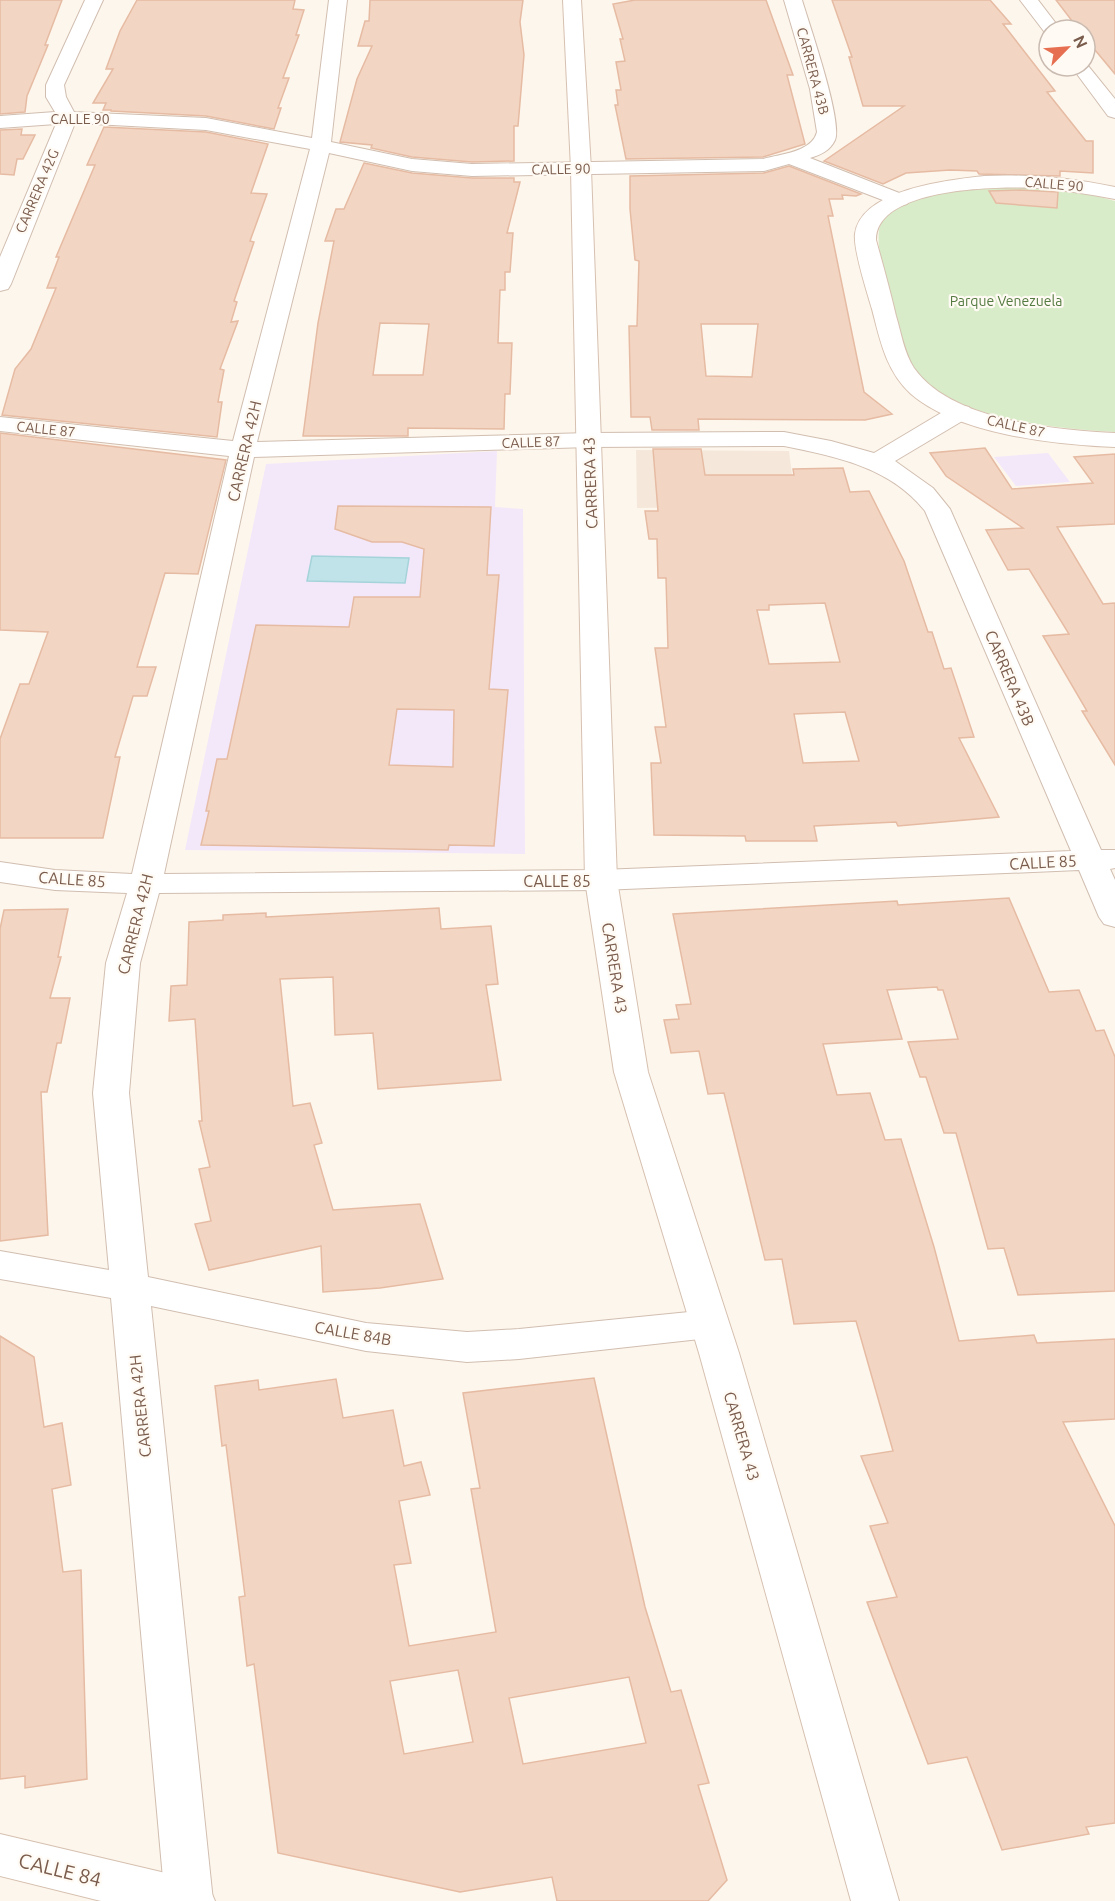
<svg xmlns="http://www.w3.org/2000/svg" width="1115" height="1901" font-family="Ubuntu,sans-serif">
	<style>
		.residential { fill: #f5e8da }
		.education { fill: #f3e8fa }
		.green { fill: #d8ecc9 }
		.water { fill: #bfe3e8; stroke: #a5d3da; stroke-width: 1.5 }
		.building { fill: #f3d5c3; stroke: #e6bba3; stroke-width: 1.5; fill-rule: evenodd }
		.lines { fill: none; stroke-linecap: round; stroke-linejoin: round }
		.street-casing { stroke: #d1beb0; stroke-width: 2 }
		.secondary-casing { stroke: #d6c0b0; stroke-width: 2 }
		.street { fill: #fff; fill-rule: evenodd }
		.secondary { fill: #fff; fill-rule: evenodd }
		.labels { text-anchor: middle; stroke-width: 4.5; stroke-linejoin: round; paint-order: stroke }
		.far-street-label { font-size: 14px; fill: #7a5c4d; stroke: #fffaf3 }
		.far-park-label { font-size: 14px; fill: #537a41; stroke: #fffaf3 }
		.street-label { font-size: 16px; fill: #7a5c4d; stroke: #fffaf3 }
		.near-street-label { font-size: 20px; fill: #7a5c4d; stroke: #fffaf3 }
	</style>
	<rect width="100%" height="100%" fill="#fdf6ec"/>
	<!-- residential -->
	<path class="residential" d="M 636,450 L 789,451 L 796,506 L 637,508 Z"/>
	<!-- education -->
	<path class="education" d="M 497,451 L 495,507 L 523,509 L 525,854 L 185,850 L 266,464 Z
		M 1048,453 L 1070,482 L 1016,486 L 994,457 Z"/>
	<!-- green -->
	<path class="green" d="M 1010,186 C 1046,188 1081,191 1115,201 L 1115,432 C 1058,429 968,420 924,381 C 904,363 900,331 894,306 C 888,285 874,246 880,226 C 890,191 981,188 1010,186 Z"/>
	<!-- water -->
	<path class="water" d="M 312,556 L 409,558 L 405,583 L 307,581 Z"/>
	<!-- building -->
	<path class="building" d="M 0,0 L 62,0 L 45,45 L 48,45 L 27,96 L 25,112 L 0,114 Z
		M 137,0 L 295,0 L 293,9 L 304,10 L 296,35 L 299,35 L 283,78 L 289,78 L 278,108 L 281,108 L 274,129 L 206,116 L 111,111 L 111,110 L 103,110 L 106,103 L 93,103 L 113,69 L 106,69 L 120,31 Z
		M 370,0 L 523,0 L 520,22 L 524,55 L 518,126 L 514,126 L 514,161 L 472,162 L 412,157 L 371,148 L 372,145 L 340,142 L 357,79 L 372,46 L 358,46 L 365,21 L 369,21 Z
		M 635,0 L 766,0 L 793,75 L 787,75 L 805,144 L 763,157 L 626,159 L 615,105 L 618,105 L 616,90 L 621,90 L 616,62 L 625,61 L 620,39 L 623,39 L 613,4 Z
		M 832,0 L 990,0 L 1011,24 L 1003,24 L 1055,91 L 1047,92 L 1086,141 L 1093,141 L 1093,173 L 1060,171 L 1060,176 L 979,174 L 977,171 L 950,170 L 906,173 L 883,184 L 824,161 L 904,106 L 863,106 L 849,57 L 852,57 Z
		M 1056,0 L 1115,0 L 1115,74 L 1085,38 L 1085,30 L 1079,30 Z
		M 104,127 L 206,132 L 268,144 L 251,193 L 267,194 L 250,241 L 254,242 L 234,301 L 237,302 L 231,322 L 238,321 L 220,369 L 224,370 L 218,402 L 222,402 L 217,437 L 2,415 L 15,369 L 31,349 L 56,288 L 47,288 L 59,257 L 56,257 L 95,165 L 87,165 Z
		M 22,129 L 21,135 L 35,135 L 23,159 L 17,159 L 14,175 L 0,174 L 0,130 Z
		M 364,163 L 412,173 L 472,178 L 514,178 L 514,182 L 520,182 L 507,233 L 513,233 L 510,272 L 505,272 L 505,290 L 500,290 L 498,343 L 512,343 L 510,394 L 505,394 L 504,429 L 408,428 L 408,436 L 303,436 L 318,323 L 334,241 L 325,241 L 336,209 L 344,209 ZM 380,323 L 429,324 L 423,375 L 373,375 Z
		M 789,166 L 861,194 L 856,196 L 842,195 L 843,199 L 829,199 L 833,216 L 828,216 L 864,392 L 892,414 L 865,420 L 698,419 L 699,430 L 652,430 L 650,417 L 631,417 L 629,326 L 637,326 L 639,261 L 635,260 L 630,209 L 630,176 L 764,173 ZM 701,324 L 758,324 L 752,377 L 706,376 Z
		M 1020,190 L 1058,192 L 1057,208 L 996,203 L 989,191 Z
		M 0,433 L 226,460 L 198,574 L 165,573 L 137,667 L 156,667 L 147,696 L 133,696 L 115,757 L 120,757 L 103,838 L 0,838 L 0,739 L 20,684 L 29,684 L 48,632 L 0,630 Z
		M 985,448 L 1012,489 L 1093,483 L 1074,457 L 1115,454 L 1115,524 L 1057,527 L 1103,604 L 1115,603 L 1115,765 L 1082,711 L 1087,711 L 1043,636 L 1069,634 L 1029,569 L 1008,570 L 986,530 L 1023,528 L 946,476 L 930,453 Z
		M 653,449 L 701,449 L 705,475 L 794,475 L 793,469 L 843,468 L 850,492 L 869,491 L 904,561 L 928,632 L 932,632 L 944,669 L 951,668 L 974,737 L 959,738 L 999,817 L 898,826 L 896,822 L 814,826 L 817,841 L 746,841 L 745,836 L 654,835 L 651,763 L 661,763 L 655,727 L 666,727 L 655,648 L 668,648 L 666,578 L 658,578 L 657,539 L 649,539 L 645,511 L 658,511 ZM 825,603 L 840,662 L 769,664 L 757,610 L 769,610 L 769,605 ZM 845,712 L 859,761 L 803,763 L 794,714 Z
		M 338,506 L 491,507 L 487,575 L 499,575 L 489,689 L 508,690 L 494,846 L 449,845 L 448,850 L 201,845 L 209,811 L 206,811 L 217,759 L 227,759 L 256,625 L 349,627 L 354,597 L 420,597 L 424,549 L 402,542 L 372,542 L 335,529 ZM 397,709 L 454,710 L 453,767 L 389,765 Z
		M 1009,898 L 1049,992 L 1079,990 L 1096,1031 L 1104,1030 L 1115,1057 L 1115,1291 L 1018,1295 L 1004,1248 L 988,1249 L 956,1133 L 944,1133 L 926,1077 L 920,1077 L 908,1042 L 958,1039 L 943,990 L 938,990 L 937,987 L 887,990 L 902,1039 L 823,1044 L 837,1095 L 870,1093 L 885,1140 L 901,1139 L 934,1247 L 959,1341 L 1034,1335 L 1037,1343 L 1115,1339 L 1115,1419 L 1063,1422 L 1115,1526 L 1115,1823 L 1086,1827 L 1089,1834 L 1002,1850 L 967,1757 L 928,1764 L 867,1602 L 897,1597 L 870,1526 L 888,1523 L 861,1456 L 893,1451 L 856,1321 L 794,1324 L 782,1259 L 765,1260 L 724,1093 L 708,1094 L 699,1051 L 671,1053 L 664,1020 L 679,1019 L 676,1005 L 691,1004 L 673,914 L 897,901 L 898,905 Z
		M 439,908 L 441,929 L 491,926 L 498,984 L 486,985 L 501,1080 L 378,1089 L 373,1033 L 335,1035 L 333,977 L 280,979 L 293,1106 L 310,1103 L 322,1143 L 314,1145 L 333,1210 L 420,1204 L 443,1279 L 380,1288 L 323,1292 L 321,1246 L 209,1270 L 195,1224 L 211,1221 L 199,1169 L 210,1167 L 199,1121 L 202,1121 L 195,1019 L 169,1021 L 171,986 L 187,985 L 189,922 L 223,920 L 223,915 L 266,913 L 266,917 Z
		M 68,909 L 58,957 L 61,957 L 50,998 L 70,998 L 61,1043 L 57,1043 L 47,1092 L 41,1092 L 48,1235 L 0,1241 L 0,929 L 4,910 Z
		M 0,1336 L 34,1357 L 44,1427 L 62,1423 L 71,1485 L 52,1489 L 63,1572 L 81,1570 L 87,1779 L 25,1788 L 25,1776 L 0,1779 Z
		M 594,1378 L 645,1607 L 671,1692 L 681,1690 L 709,1783 L 698,1785 L 727,1880 L 708,1901 L 557,1901 L 552,1877 L 460,1892 L 278,1853 L 254,1664 L 247,1666 L 239,1597 L 245,1596 L 226,1445 L 222,1446 L 215,1386 L 258,1380 L 259,1390 L 336,1379 L 343,1418 L 393,1410 L 404,1466 L 421,1462 L 430,1495 L 399,1501 L 411,1563 L 394,1565 L 409,1646 L 496,1632 L 471,1489 L 480,1488 L 463,1393 ZM 458,1670 L 473,1742 L 404,1754 L 390,1681 ZM 629,1677 L 646,1743 L 523,1764 L 509,1698 Z"/>
	<g class="lines">
		<!-- street casing -->
		<g class="street-casing">
			<path id="street" d="M 85,0 L 103,0 L 64,85 L 66,97 L 74,112 L 206,118 L 312,138 L 329,0 L 347,0 L 331,142 L 412,159 L 472,164 L 763,159 C 781,154 812,152 817,132 L 810,89 L 784,0 L 802,0 C 809,24 843,121 835,140 C 830,151 820,155 810,158 L 907,196 L 910,200 L 907,204 L 900,206 L 893,204 L 789,164 L 764,171 L 472,176 L 412,171 L 329,153 L 257,442 L 589,433 L 784,432 L 831,441 L 874,453 L 951,407 L 960,405 L 969,407 L 972,412 L 969,417 L 895,461 L 933,488 L 950,509 L 1101,850 L 1115,850 L 1115,868 L 1110,869 L 1115,880 L 1115,927 L 1104,924 L 1099,917 L 1079,870 L 601,890 L 159,893 L 140,963 L 129,1093 L 148,1277 L 366,1323 L 467,1332 L 519,1329 L 709,1310 L 723,1314 L 729,1324 L 723,1334 L 709,1338 L 519,1359 L 467,1362 L 366,1351 L 151,1306 L 213,1901 L 165,1901 L 111,1298 L 0,1279 L 0,1251 L 109,1270 L 93,1093 L 106,963 L 127,893 L 55,890 L 0,882 L 0,862 L 55,870 L 132,874 L 229,456 L 0,431 L 0,417 L 233,441 L 310,149 L 206,130 L 75,123 L 11,284 L 8,289 L 0,291 L 0,257 L 56,124 L 0,128 L 0,116 L 55,112 L 46,97 L 46,85 ZM 784,446 C 837,457 890,467 925,511 L 1071,851 L 601,870 L 164,874 L 254,457 L 589,447 Z
				M 1020,0 L 1038,0 L 1061,30 L 1049,30 L 1049,35 L 1046,34 Z
				M 1085,62 L 1115,99 L 1115,118 L 1108,116 L 1071,66 L 1085,66 Z"/>
		</g>
		<!-- secondary casing -->
		<g class="secondary-casing">
			<path id="secondary" d="M 563,0 L 581,0 L 591,169 L 617,880 L 648,1072 L 739,1353 L 899,1901 L 851,1901 L 699,1353 L 614,1072 L 585,880 L 571,169 Z
				M 984,176 C 1028,174 1071,178 1115,187 L 1115,199 C 1089,194 1064,190 1038,188 C 1000,186 876,187 876,240 C 883,265 890,290 896,316 C 901,332 904,353 914,368 C 951,421 1056,430 1115,433 L 1115,447 C 1056,445 957,434 911,394 C 886,371 880,340 872,309 C 867,292 853,249 855,234 C 861,189 949,180 984,176 Z
				M 0,1834 L 191,1879 L 208,1885 L 215,1901 L 101,1901 L 0,1876 Z"/>
		</g>
		<!-- street -->
		<use href="#street" class="street"/>
		<!-- secondary -->
		<use href="#secondary" class="secondary"/>
	</g>
	<g class="labels">
		<!-- far-street labels -->
		<g class="far-street-label">
			<text transform="translate(813 71) rotate(75)" y="5">CARRERA 43B</text>
			<text x="80" y="124">CALLE 90</text>
			<text transform="translate(561 169) rotate(-1)" y="5">CALLE 90</text>
			<text transform="translate(1054 184) rotate(5)" y="5">CALLE 90</text>
			<text transform="translate(37 191) rotate(-67)" y="5">CARRERA 42G</text>
			<text transform="translate(1016 426) rotate(13)" y="5">CALLE 87</text>
			<text transform="translate(46 429) rotate(6)" y="5">CALLE 87</text>
			<text transform="translate(531 442) rotate(-2)" y="5">CALLE 87</text>
		</g>
		<!-- far-park labels -->
		<g class="far-park-label">
			<text x="1006" y="306">Parque Venezuela</text>
		</g>
		<!-- street labels -->
		<g class="street-label">
			<text transform="translate(244 451) rotate(-77)" y="6">CARRERA 42H</text>
			<text transform="translate(590 483) rotate(-92)" y="6">CARRERA 43</text>
			<text transform="translate(1010 678) rotate(67)" y="6">CARRERA 43B</text>
			<text transform="translate(1043 862) rotate(-3)" y="6">CALLE 85</text>
			<text transform="translate(72 879) rotate(4)" y="6">CALLE 85</text>
			<text x="557" y="887">CALLE 85</text>
			<text transform="translate(135 924) rotate(-76)" y="6">CARRERA 42H</text>
			<text transform="translate(615 968) rotate(81)" y="6">CARRERA 43</text>
			<text transform="translate(353 1333) rotate(10)" y="6">CALLE 84B</text>
			<text transform="translate(140 1406) rotate(-96)" y="6">CARRERA 42H</text>
			<text transform="translate(742 1436) rotate(74)" y="6">CARRERA 43</text>
		</g>
		<!-- near-street labels -->
		<g class="near-street-label">
			<text transform="translate(60 1870) rotate(14)" y="7">CALLE 84</text>
		</g>
	</g>
	<!-- north arrow -->
	<g transform="translate(1067 48) rotate(65)"><circle r="28" fill="#fffaf3" stroke="#cabbb1" stroke-width="1.5"/>
	<path d="M0-4.5L10 22L0 15L-10 22Z" fill="#e76f51"/>
	<text y="-9" font-size="16" font-weight="bold" text-anchor="middle" fill="#7a5c4d">N</text>
	</g>
</svg>
